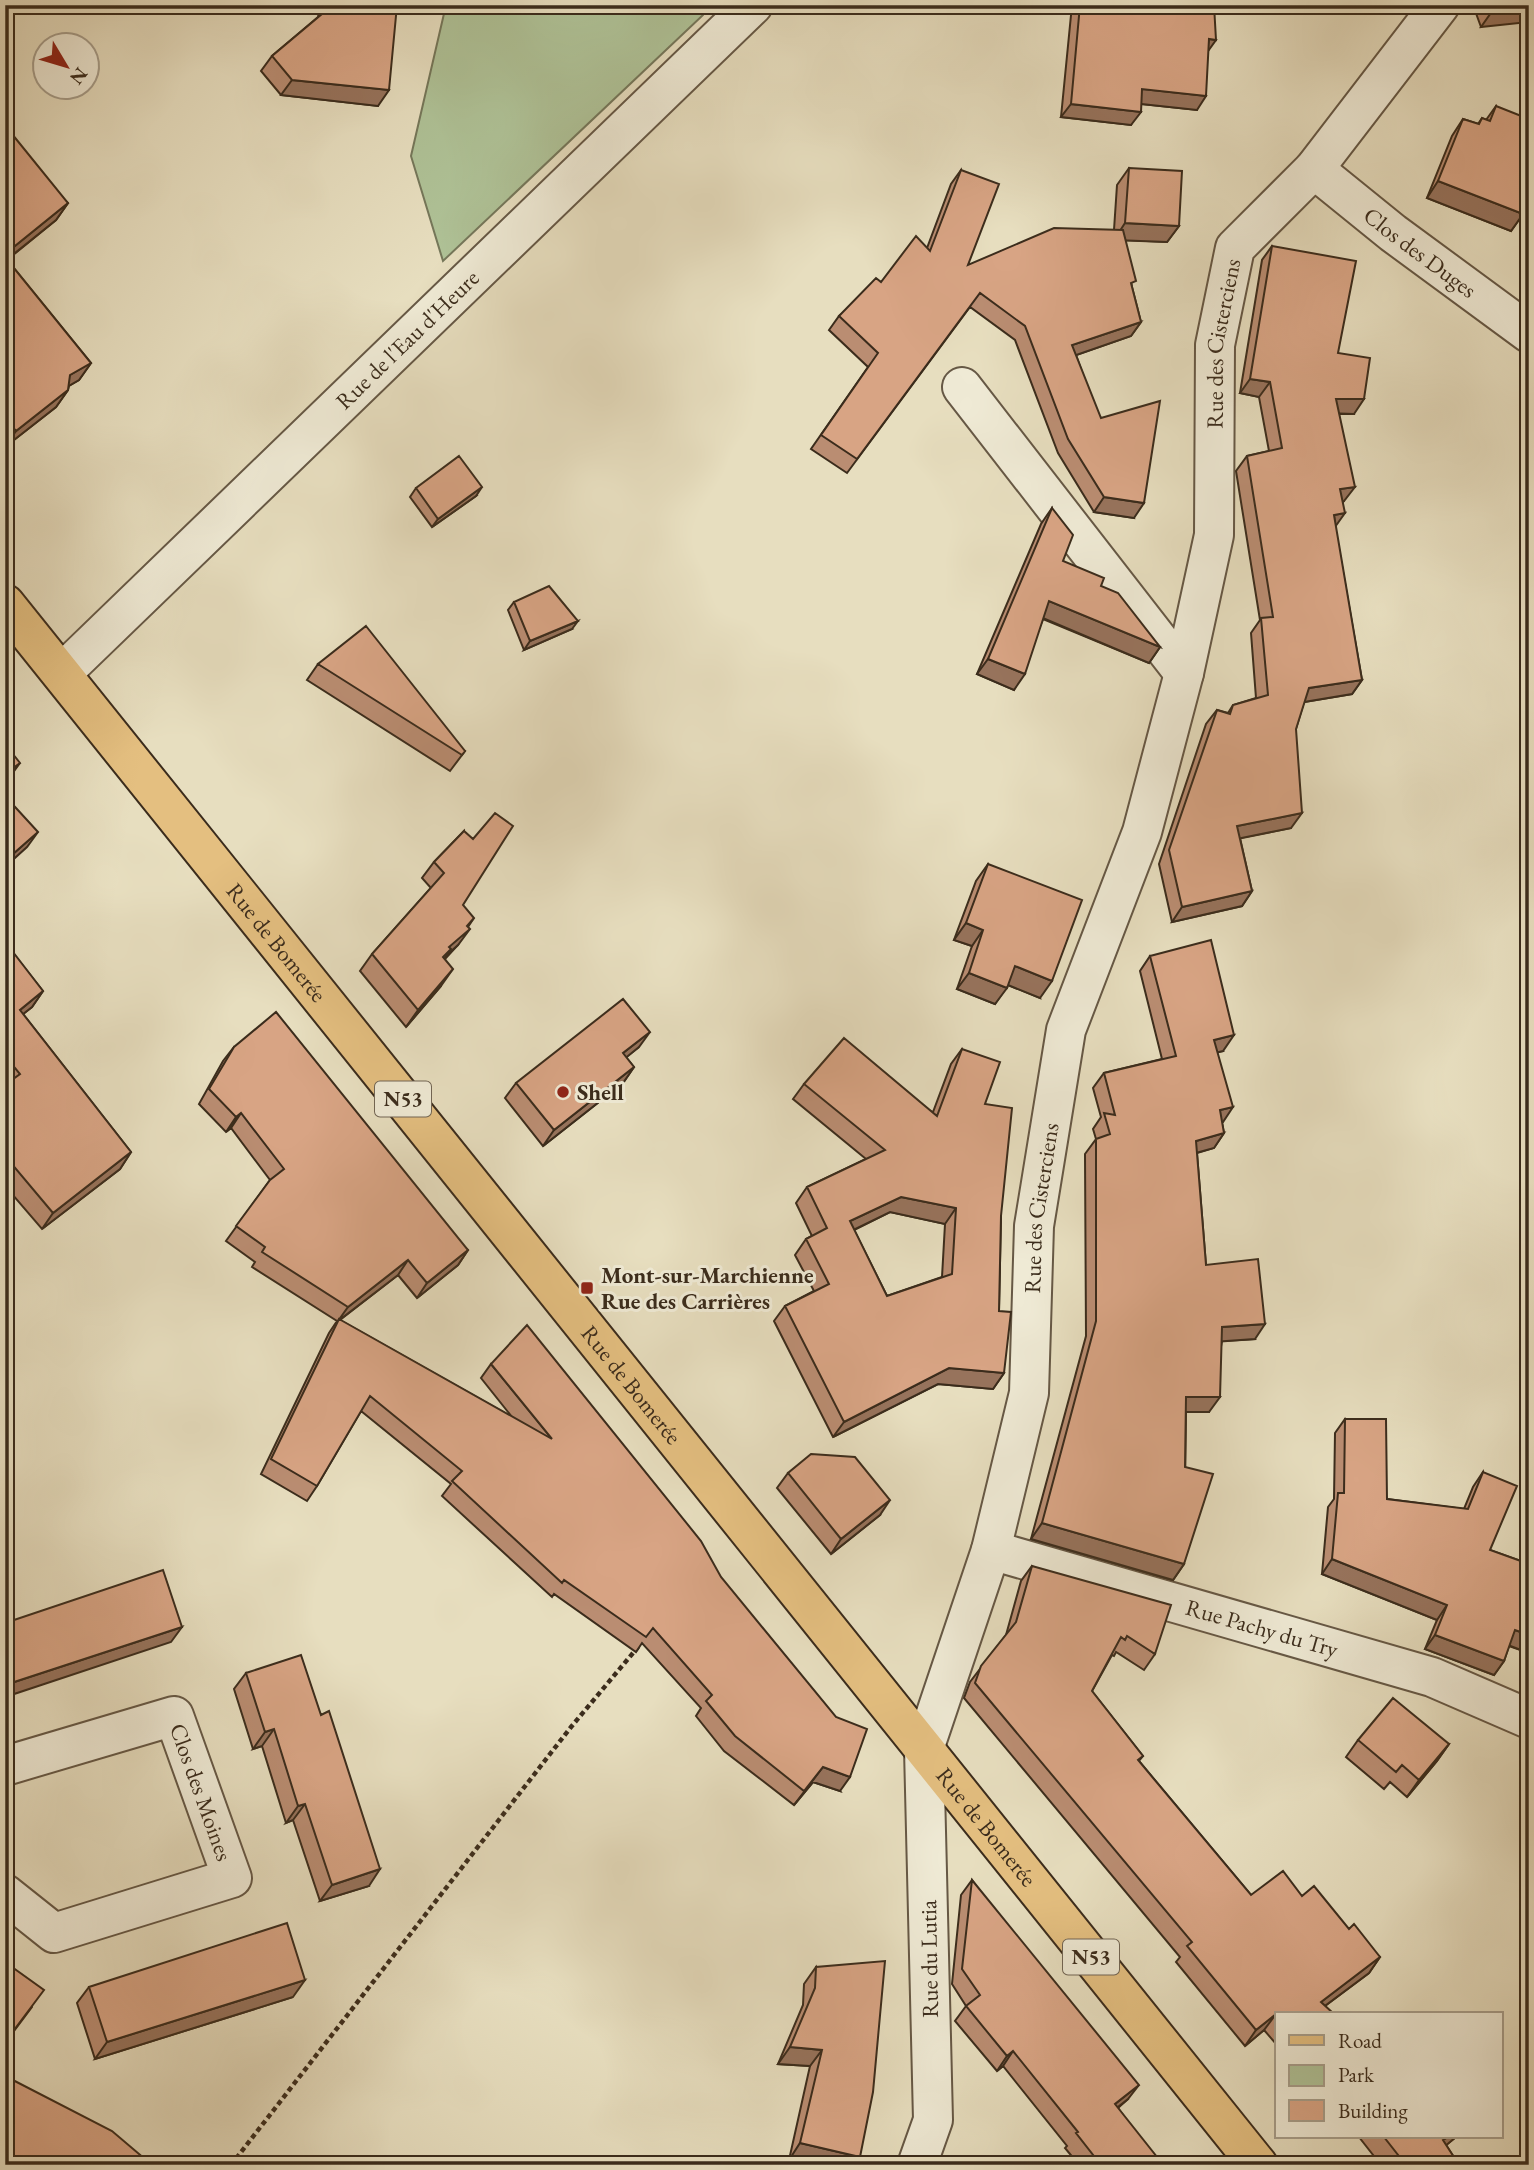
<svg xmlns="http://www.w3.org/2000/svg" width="1534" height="2170" font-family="'EB Garamond',serif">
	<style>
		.green { fill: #afc297; stroke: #75775a; stroke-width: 2 }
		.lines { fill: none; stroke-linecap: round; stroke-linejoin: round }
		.street-casing { stroke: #665845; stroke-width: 42 }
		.primary-casing { stroke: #3b2c1c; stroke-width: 42 }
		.path { stroke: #3b2c1c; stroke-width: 4.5; stroke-dasharray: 5 3.5; stroke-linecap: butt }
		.street { stroke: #efead5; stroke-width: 38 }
		.primary { stroke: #e4bf80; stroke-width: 38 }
		.wall { fill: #ba8d72; stroke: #3b2c1c; stroke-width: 2; fill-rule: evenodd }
		.shaded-wall { fill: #97735c; stroke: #3b2c1c; stroke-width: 2 }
		.building { fill: #d8a484; stroke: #3b2c1c; stroke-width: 2; fill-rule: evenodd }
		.poi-dot { fill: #8f2418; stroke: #efead5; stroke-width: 2.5 }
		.labels { text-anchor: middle; stroke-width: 6; stroke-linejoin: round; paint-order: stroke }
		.shield { fill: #efead5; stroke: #716554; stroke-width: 2 }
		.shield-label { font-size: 21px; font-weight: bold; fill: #3b2c1c }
		.street-label { font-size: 23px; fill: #3b2c1c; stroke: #efead5 }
		.poi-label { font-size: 23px; font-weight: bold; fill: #3b2c1c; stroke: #efead5; text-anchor: start }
	</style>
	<rect width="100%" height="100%" fill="#e7debf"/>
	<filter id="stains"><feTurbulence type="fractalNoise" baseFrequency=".00286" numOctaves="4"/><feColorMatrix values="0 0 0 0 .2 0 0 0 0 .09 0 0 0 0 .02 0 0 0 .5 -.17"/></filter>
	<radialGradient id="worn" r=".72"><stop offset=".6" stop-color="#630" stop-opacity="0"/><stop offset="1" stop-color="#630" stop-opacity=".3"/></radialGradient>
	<!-- green -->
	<path class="green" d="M 446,5 L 705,5 L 703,15 L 443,261 L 411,156 Z"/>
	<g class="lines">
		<!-- street casing -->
		<g class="street-casing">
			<g id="street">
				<path id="s1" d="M 1314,169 L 1393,233 L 1529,333"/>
				<path d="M 962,387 L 1184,673"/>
				<path id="s2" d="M 62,673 L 753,5"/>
				<path id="s3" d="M 991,1550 L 1432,1677 L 1529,1719"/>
				<path id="s4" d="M 5,1766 L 174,1716 L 232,1878 L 54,1933 L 5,1894"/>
				<path id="s5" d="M 917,2165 L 933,2120 L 924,1749 L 991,1550 L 1029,1393 L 1034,1226 L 1066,1030 L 1142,832 L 1184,673 L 1214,535 L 1215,345 L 1235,248 L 1314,169 L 1440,5"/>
			</g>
		</g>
		<!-- primary casing -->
		<g class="primary-casing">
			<g id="primary">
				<path id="s6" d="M 5,604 L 1258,2165"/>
			</g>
		</g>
		<!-- path -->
		<path class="path" d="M 231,2165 L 571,1727 L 638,1647"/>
		<!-- street -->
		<use href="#street" class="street"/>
		<!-- primary -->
		<use href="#primary" class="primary"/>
	</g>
	<!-- wall -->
	<path class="wall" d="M 323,5 L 397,5 L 378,106 L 281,95 L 261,71 L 272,56 L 318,17 L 319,12 Z
		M 1072,5 L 1214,5 L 1208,51 L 1197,110 L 1141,104 L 1131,125 L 1061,117 Z
		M 1473,5 L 1529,5 L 1481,27 Z
		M 1496,106 L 1523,214 L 1511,231 L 1427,198 L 1452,136 L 1463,119 L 1478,124 L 1482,118 L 1486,120 Z
		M 5,140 L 68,203 L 56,220 L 7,260 L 91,363 L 79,380 L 69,386 L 68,390 L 56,407 L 5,447 Z
		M 1129,168 L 1179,226 L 1167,242 L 1125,240 L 1132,287 L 1141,322 L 1131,336 L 1076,355 L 1134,518 L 1094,512 L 1058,453 L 1015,340 L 970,307 L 847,473 L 811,449 L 868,367 L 829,330 L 839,316 L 881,282 L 927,248 L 951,184 L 961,170 L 968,265 L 1114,230 L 1117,185 Z
		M 1272,246 L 1338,353 L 1354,414 L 1339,414 L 1344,501 L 1343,502 L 1335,526 L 1362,680 L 1352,694 L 1304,702 L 1296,729 L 1291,828 L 1240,838 L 1252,891 L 1242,906 L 1172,922 L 1159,864 L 1206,724 L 1217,710 L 1228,713 L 1233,705 L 1256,698 L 1251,633 L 1260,620 L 1236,471 L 1247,456 L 1269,451 L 1259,397 L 1240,393 L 1262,260 Z
		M 416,488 L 476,496 L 432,527 L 410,497 Z
		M 1052,508 L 1063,561 L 1101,586 L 1160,647 L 1149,663 L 1043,619 L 1014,690 L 977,674 L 1041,524 Z
		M 514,602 L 572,629 L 524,650 L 508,610 Z
		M 318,664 L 465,751 L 450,771 L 307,680 Z
		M 464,831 L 463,905 L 468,927 L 458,945 L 445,959 L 441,986 L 406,1027 L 360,971 L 372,954 L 431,888 L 422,878 L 434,862 Z
		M 988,864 L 1040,998 L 1008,985 L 995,1004 L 957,989 L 972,946 L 954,940 L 976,881 Z
		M 5,943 L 43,991 L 32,1007 L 23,1014 L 131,1152 L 120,1169 L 42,1229 L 5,1186 Z
		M 1150,956 L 1223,1051 L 1217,1052 L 1222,1123 L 1224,1133 L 1214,1148 L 1197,1153 L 1206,1265 L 1255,1339 L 1222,1341 L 1209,1412 L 1186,1412 L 1184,1564 L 1173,1580 L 1031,1539 L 1086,1336 L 1085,1154 L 1096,1139 L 1093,1129 L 1101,1117 L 1093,1088 L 1104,1073 L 1162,1059 L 1140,971 Z
		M 234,1047 L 468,1250 L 458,1265 L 417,1298 L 398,1275 L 340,1320 L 512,1417 L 481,1378 L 491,1364 L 840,1791 L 813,1782 L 794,1805 L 724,1751 L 696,1716 L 701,1708 L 642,1643 L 636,1652 L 554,1594 L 552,1597 L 442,1496 L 451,1484 L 361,1411 L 317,1486 L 307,1501 L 261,1474 L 329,1333 L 337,1321 L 252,1267 L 255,1262 L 226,1241 L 270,1180 L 231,1128 L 226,1132 L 199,1104 L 223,1061 Z
		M 639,1047 L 626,1057 L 634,1067 L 623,1083 L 543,1146 L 505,1098 L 516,1083 Z
		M 962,1049 L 985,1104 L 1001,1216 L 999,1311 L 1004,1373 L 993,1389 L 938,1384 L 833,1437 L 774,1321 L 785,1306 L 814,1291 L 795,1255 L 806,1239 L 812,1236 L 796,1203 L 807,1187 L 866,1159 L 793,1099 L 804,1084 L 933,1112 L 951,1064 ZM 890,1212 L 945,1224 L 942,1277 L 887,1296 L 854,1230 Z
		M 1345,1419 L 1387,1499 L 1464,1509 L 1473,1487 L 1483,1472 L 1490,1550 L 1529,1564 L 1529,1653 L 1509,1646 L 1504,1661 L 1494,1675 L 1425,1649 L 1437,1620 L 1322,1574 L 1328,1507 L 1334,1499 L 1335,1433 Z
		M 788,1473 L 880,1515 L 831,1554 L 777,1488 Z
		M 1032,1566 L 1155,1654 L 1144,1670 L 1116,1652 L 1114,1656 L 1112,1655 L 1092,1691 L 1143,1756 L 1139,1761 L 1251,1895 L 1302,1896 L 1349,1929 L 1380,1957 L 1369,1973 L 1325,2006 L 1277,2014 L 1277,2045 L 1264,2030 L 1245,2046 L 1176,1962 L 1180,1957 L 964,1698 L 970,1682 L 1006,1635 L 1021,1581 Z
		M 246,1673 L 369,1886 L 320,1901 L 293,1820 L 286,1823 L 262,1746 L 253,1749 L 234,1689 Z
		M 1358,1740 L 1449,1744 L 1437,1761 L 1407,1797 L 1390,1782 L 1384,1789 L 1346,1757 Z
		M 972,1880 L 1128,2099 L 1118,2108 L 1159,2165 L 1079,2165 L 1065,2148 L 1067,2146 L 1003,2066 L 997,2071 L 955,2021 L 966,2006 L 952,1984 L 961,1895 Z
		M 5,1962 L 32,2007 L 5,2043 Z
		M 816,1967 L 854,2165 L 810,2165 L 789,2160 L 810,2066 L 778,2064 L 803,2005 L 804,1984 Z
		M 89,1987 L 293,1997 L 95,2059 L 77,2003 Z
		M 5,2079 L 152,2165 L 5,2165 Z
		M 1359,2137 L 1456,2137 L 1446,2145 L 1459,2165 L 1381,2165 Z"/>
	<!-- shaded-wall -->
	<path class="shaded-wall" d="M 1529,7 L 1529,22 L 1481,27 L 1493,10 Z
		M 1209,39 L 1216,40 L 1206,54 Z
		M 292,80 L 389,90 L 378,106 L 281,95 Z
		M 1142,89 L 1206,96 L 1197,110 L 1132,103 Z
		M 1071,104 L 1141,112 L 1131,125 L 1061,117 Z
		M 1438,181 L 1523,214 L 1511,231 L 1427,198 Z
		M 68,203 L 56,220 L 5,261 L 5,254 Z
		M 1125,223 L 1179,226 L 1167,242 L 1114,240 Z
		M 1141,322 L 1131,336 L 1062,360 L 1072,345 Z
		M 91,363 L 79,380 L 58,392 L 70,375 Z
		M 1250,379 L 1270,382 L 1259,397 L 1240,393 Z
		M 68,390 L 56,407 L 5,447 L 16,431 Z
		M 1336,399 L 1364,399 L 1354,414 L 1325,413 Z
		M 482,487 L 476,496 L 432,527 L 438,519 Z
		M 1355,487 L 1344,501 L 1330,504 L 1340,489 Z
		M 1104,497 L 1144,503 L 1134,518 L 1094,512 Z
		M 1345,513 L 1335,527 L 1334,515 Z
		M 1049,601 L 1160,647 L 1149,663 L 1038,616 Z
		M 578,621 L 572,629 L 524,650 L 530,641 Z
		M 988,659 L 1025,674 L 1014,690 L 977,674 Z
		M 1362,680 L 1352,694 L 1298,703 L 1309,688 Z
		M 20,763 L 9,778 L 5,781 L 5,774 Z
		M 1302,813 L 1291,828 L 1227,841 L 1237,826 Z
		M 38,832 L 27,847 L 5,867 L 5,861 Z
		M 1252,891 L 1242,906 L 1172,922 L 1182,907 Z
		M 474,918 L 462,936 L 470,929 L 458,945 L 447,955 L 440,966 L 432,974 L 449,947 Z
		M 966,923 L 983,930 L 972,946 L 954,940 Z
		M 1015,966 L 1052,981 L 1040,998 L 1003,983 Z
		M 453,969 L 441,986 L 406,1027 L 418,1010 Z
		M 969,973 L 1007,988 L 995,1004 L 957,989 Z
		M 43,991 L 32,1007 L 8,1026 L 20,1010 Z
		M 650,1032 L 639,1047 L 612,1069 L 623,1053 Z
		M 1234,1035 L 1223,1051 L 1203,1056 L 1214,1040 Z
		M 634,1067 L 623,1083 L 543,1146 L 554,1130 Z
		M 1233,1107 L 1223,1122 L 1209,1125 L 1220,1110 Z
		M 241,1113 L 231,1128 L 226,1132 L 236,1117 Z
		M 1224,1133 L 1214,1148 L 1185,1156 L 1196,1141 Z
		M 131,1152 L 120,1169 L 42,1229 L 53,1213 Z
		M 901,1197 L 956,1208 L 945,1224 L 890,1212 L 839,1237 L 850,1221 Z
		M 468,1250 L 458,1265 L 417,1298 L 427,1283 Z
		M 408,1260 L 398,1275 L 338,1321 L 348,1307 Z
		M 1265,1324 L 1255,1339 L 1212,1342 L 1222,1327 Z
		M 949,1368 L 1004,1373 L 993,1389 L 938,1384 L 833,1437 L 844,1422 Z
		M 1186,1397 L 1220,1397 L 1209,1412 L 1175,1412 Z
		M 890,1500 L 880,1515 L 831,1554 L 841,1539 Z
		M 1042,1523 L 1184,1564 L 1173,1580 L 1031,1539 Z
		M 1332,1559 L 1447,1605 L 1437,1620 L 1322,1574 Z
		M 182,1627 L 171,1642 L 5,1697 L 5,1685 Z
		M 1515,1630 L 1529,1635 L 1529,1653 L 1505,1644 Z
		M 1435,1635 L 1504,1661 L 1494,1675 L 1425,1649 Z
		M 274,1729 L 262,1746 L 253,1749 L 265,1732 Z
		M 1449,1744 L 1437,1761 L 1407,1797 L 1419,1780 Z
		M 823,1767 L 850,1777 L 840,1791 L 813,1782 L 794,1805 Z
		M 305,1804 L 293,1820 L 286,1823 L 298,1806 Z
		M 380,1869 L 369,1886 L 320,1901 L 332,1885 Z
		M 1380,1957 L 1369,1973 L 1314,2014 L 1321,2002 Z
		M 305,1980 L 293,1997 L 95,2059 L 107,2042 Z
		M 1276,2014 L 1264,2030 L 1245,2046 L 1256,2030 Z
		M 790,2047 L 822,2050 L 810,2066 L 778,2064 Z
		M 1013,2051 L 1003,2066 L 997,2071 L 1007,2056 Z
		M 1139,2085 L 1128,2099 L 1104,2118 L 1115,2104 Z
		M 1448,2137 L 1456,2137 L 1432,2157 L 1443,2140 Z
		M 800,2143 L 860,2157 L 854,2165 L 810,2165 L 789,2160 Z"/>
	<!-- building -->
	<path class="building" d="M 329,5 L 397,5 L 389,90 L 292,80 L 272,56 L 328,9 Z
		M 1080,5 L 1214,5 L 1216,40 L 1209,39 L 1206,96 L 1142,89 L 1141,112 L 1071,104 Z
		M 1491,5 L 1529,5 L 1529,7 L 1493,10 Z
		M 1496,106 L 1529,119 L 1529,200 L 1523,214 L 1438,181 L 1463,119 L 1479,124 L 1482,118 L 1490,121 Z
		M 12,134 L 68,203 L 5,254 L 5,140 Z
		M 1129,168 L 1182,171 L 1179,226 L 1125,223 Z
		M 961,170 L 999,184 L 968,265 L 1054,228 L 1123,230 L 1136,281 L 1131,283 L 1141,322 L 1072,345 L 1101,418 L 1160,401 L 1144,503 L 1104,497 L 1068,439 L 1025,326 L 980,293 L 857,459 L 821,435 L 878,353 L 839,316 L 876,278 L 881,282 L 916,236 L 930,251 Z
		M 1272,246 L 1356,261 L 1338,353 L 1370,358 L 1364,399 L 1336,399 L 1355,487 L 1340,489 L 1345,513 L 1334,515 L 1362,680 L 1309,688 L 1296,729 L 1302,813 L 1237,826 L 1252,891 L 1182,907 L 1169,850 L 1217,710 L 1230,714 L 1233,705 L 1268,695 L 1261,618 L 1273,617 L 1247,456 L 1282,448 L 1270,382 L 1250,379 Z
		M 5,257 L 91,363 L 70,375 L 68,390 L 16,431 L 5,418 Z
		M 459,456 L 482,487 L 438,519 L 416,488 Z
		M 1052,508 L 1073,535 L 1063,561 L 1104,578 L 1101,586 L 1118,593 L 1160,647 L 1049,601 L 1025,674 L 988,659 Z
		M 549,586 L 578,621 L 530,641 L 514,602 Z
		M 366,626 L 465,751 L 462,755 L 318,664 Z
		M 5,744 L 20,763 L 5,774 Z
		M 5,796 L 38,832 L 5,861 Z
		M 495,813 L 513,826 L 463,905 L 474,918 L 467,926 L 470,929 L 449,947 L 451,949 L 443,957 L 453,969 L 418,1010 L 372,954 L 444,873 L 434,862 L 464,831 L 473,839 Z
		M 988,864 L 1082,900 L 1052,981 L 1015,966 L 1007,988 L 969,973 L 983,930 L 966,923 Z
		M 1211,940 L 1234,1035 L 1214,1040 L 1233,1107 L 1220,1110 L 1224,1133 L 1196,1141 L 1206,1265 L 1258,1259 L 1265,1324 L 1222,1327 L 1220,1397 L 1186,1397 L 1185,1467 L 1213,1474 L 1184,1564 L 1042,1523 L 1096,1321 L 1096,1139 L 1110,1134 L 1104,1113 L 1115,1115 L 1104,1073 L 1176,1056 L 1150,956 Z
		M 5,943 L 6,943 L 43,991 L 20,1010 L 131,1152 L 53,1213 L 5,1156 L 5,1085 L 20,1074 L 5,1056 Z
		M 623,999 L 650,1032 L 623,1053 L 634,1067 L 554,1130 L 516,1083 Z
		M 276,1012 L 468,1250 L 427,1283 L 408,1260 L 348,1307 L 262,1252 L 265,1247 L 236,1226 L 270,1180 L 284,1169 L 241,1113 L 236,1117 L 209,1089 L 234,1047 Z
		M 844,1038 L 937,1116 L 962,1049 L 1000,1062 L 985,1104 L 1012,1108 L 1001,1216 L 999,1311 L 1011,1312 L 1004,1373 L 949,1368 L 844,1422 L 785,1306 L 829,1284 L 806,1239 L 827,1228 L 807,1187 L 885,1150 L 804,1084 ZM 901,1197 L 956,1208 L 952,1274 L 887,1296 L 850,1221 Z
		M 339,1319 L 552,1439 L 491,1364 L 527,1325 L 701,1541 L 721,1577 L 836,1717 L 867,1729 L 850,1777 L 823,1767 L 804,1791 L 735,1736 L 706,1701 L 712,1695 L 653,1628 L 646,1637 L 564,1580 L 562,1583 L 452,1481 L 462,1471 L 370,1396 L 317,1486 L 271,1459 Z
		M 1345,1419 L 1386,1419 L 1387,1499 L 1468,1509 L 1483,1472 L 1517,1486 L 1490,1550 L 1529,1564 L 1529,1635 L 1515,1630 L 1504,1661 L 1435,1635 L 1447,1605 L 1332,1559 L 1338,1493 L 1344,1493 Z
		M 811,1454 L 855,1457 L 890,1500 L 841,1539 L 788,1473 Z
		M 1032,1566 L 1171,1605 L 1155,1654 L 1127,1636 L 1125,1640 L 1121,1637 L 1092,1691 L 1143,1756 L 1138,1760 L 1251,1895 L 1283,1871 L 1302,1896 L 1314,1886 L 1349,1929 L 1354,1924 L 1380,1957 L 1321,2002 L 1334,2014 L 1277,2014 L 1277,2015 L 1276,2014 L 1256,2030 L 1187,1946 L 1192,1942 L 975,1683 L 981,1666 L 1016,1622 Z
		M 163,1570 L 182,1627 L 5,1685 L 5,1623 Z
		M 301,1655 L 321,1715 L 329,1711 L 380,1869 L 332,1885 L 305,1804 L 298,1806 L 274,1729 L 265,1732 L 246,1673 Z
		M 1393,1698 L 1449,1744 L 1419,1780 L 1402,1765 L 1396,1772 L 1358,1740 Z
		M 972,1880 L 1139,2085 L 1115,2104 L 1161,2162 L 1157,2165 L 1101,2165 L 1076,2133 L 1078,2132 L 1013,2051 L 1007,2056 L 966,2006 L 980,1995 L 962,1969 Z
		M 287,1923 L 305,1980 L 107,2042 L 89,1987 Z
		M 885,1961 L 873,2092 L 860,2157 L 800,2143 L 822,2050 L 790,2047 L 815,1988 L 816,1967 Z
		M 5,1962 L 44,1990 L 11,2034 L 5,2029 Z
		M 7,2077 L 112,2131 L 152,2165 L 97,2165 L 87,2158 L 84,2165 L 63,2165 L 47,2157 L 43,2165 L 5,2165 L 5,2080 Z
		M 1384,2137 L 1448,2137 L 1443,2140 L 1459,2165 L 1406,2165 Z"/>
	<!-- markers -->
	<g class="poi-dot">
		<circle cx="563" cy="1092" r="7"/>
		<rect x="580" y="1281" width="14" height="14" rx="3.5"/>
	</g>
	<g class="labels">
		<!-- shield labels -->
		<g class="shield">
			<rect x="375" y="1081.5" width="56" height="35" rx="5"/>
			<rect x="1063" y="1939.5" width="56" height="35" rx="5"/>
		</g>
		<g class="shield-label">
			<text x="403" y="1106">N53</text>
			<text x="1091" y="1964">N53</text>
		</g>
		<!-- street labels -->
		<g class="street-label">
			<text dy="8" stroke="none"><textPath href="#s1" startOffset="135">Clos des Duges</textPath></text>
			<text dy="8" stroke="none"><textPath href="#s2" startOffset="480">Rue de l'Eau d'Heure</textPath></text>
			<text dy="8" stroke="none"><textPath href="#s5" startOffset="1866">Rue des Cisterciens</textPath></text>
			<text dy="8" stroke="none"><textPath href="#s6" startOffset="434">Rue de Bomerée</textPath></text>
			<text dy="8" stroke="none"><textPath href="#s5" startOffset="976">Rue des Cisterciens</textPath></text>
			<text dy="8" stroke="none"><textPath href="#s6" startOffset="1001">Rue de Bomerée</textPath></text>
			<text dy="8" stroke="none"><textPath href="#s3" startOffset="282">Rue Pachy du Try</textPath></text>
			<text dy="8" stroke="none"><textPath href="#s4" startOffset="257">Clos des Moines</textPath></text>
			<text dy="8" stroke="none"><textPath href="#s6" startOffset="1568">Rue de Bomerée</textPath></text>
			<text transform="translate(929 1959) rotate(-91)" y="8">Rue du Lutia</text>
		</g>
		<!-- poi labels -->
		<g class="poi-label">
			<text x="577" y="1100">Shell</text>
			<text x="601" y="1283">Mont-sur-Marchienne<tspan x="601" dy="26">Rue des Carrières</tspan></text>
		</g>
	</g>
	<!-- margin -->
	<rect width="1534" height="2170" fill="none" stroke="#e7debf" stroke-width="28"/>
	<rect x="7" y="7" width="1520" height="2156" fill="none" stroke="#3b2c1c" stroke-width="3.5"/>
	<rect x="14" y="14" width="1506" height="2142" fill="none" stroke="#3b2c1c" stroke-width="2"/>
	<!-- legend -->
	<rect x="1275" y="2012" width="228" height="126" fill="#efead5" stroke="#a79e8b" stroke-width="2"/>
	<rect x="1289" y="2035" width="35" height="10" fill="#e4bf80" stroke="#a79e8b" stroke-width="2"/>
	<text x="1338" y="2048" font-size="21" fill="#3b2c1c">Road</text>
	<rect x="1289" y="2065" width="35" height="21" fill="#afc297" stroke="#a79e8b" stroke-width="2"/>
	<text x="1338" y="2082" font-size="21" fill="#3b2c1c">Park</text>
	<rect x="1289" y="2100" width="35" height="21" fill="#d8a484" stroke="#a79e8b" stroke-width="2"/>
	<text x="1338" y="2118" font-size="21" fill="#3b2c1c">Building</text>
	<!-- north arrow -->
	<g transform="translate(66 66) rotate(128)"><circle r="33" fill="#efead5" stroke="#a79e8b" stroke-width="2"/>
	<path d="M0-5L12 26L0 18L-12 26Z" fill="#8f2418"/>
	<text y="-10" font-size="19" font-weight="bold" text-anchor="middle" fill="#3b2c1c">N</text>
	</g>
	<rect width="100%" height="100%" filter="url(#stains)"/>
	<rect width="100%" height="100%" fill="url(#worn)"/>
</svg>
